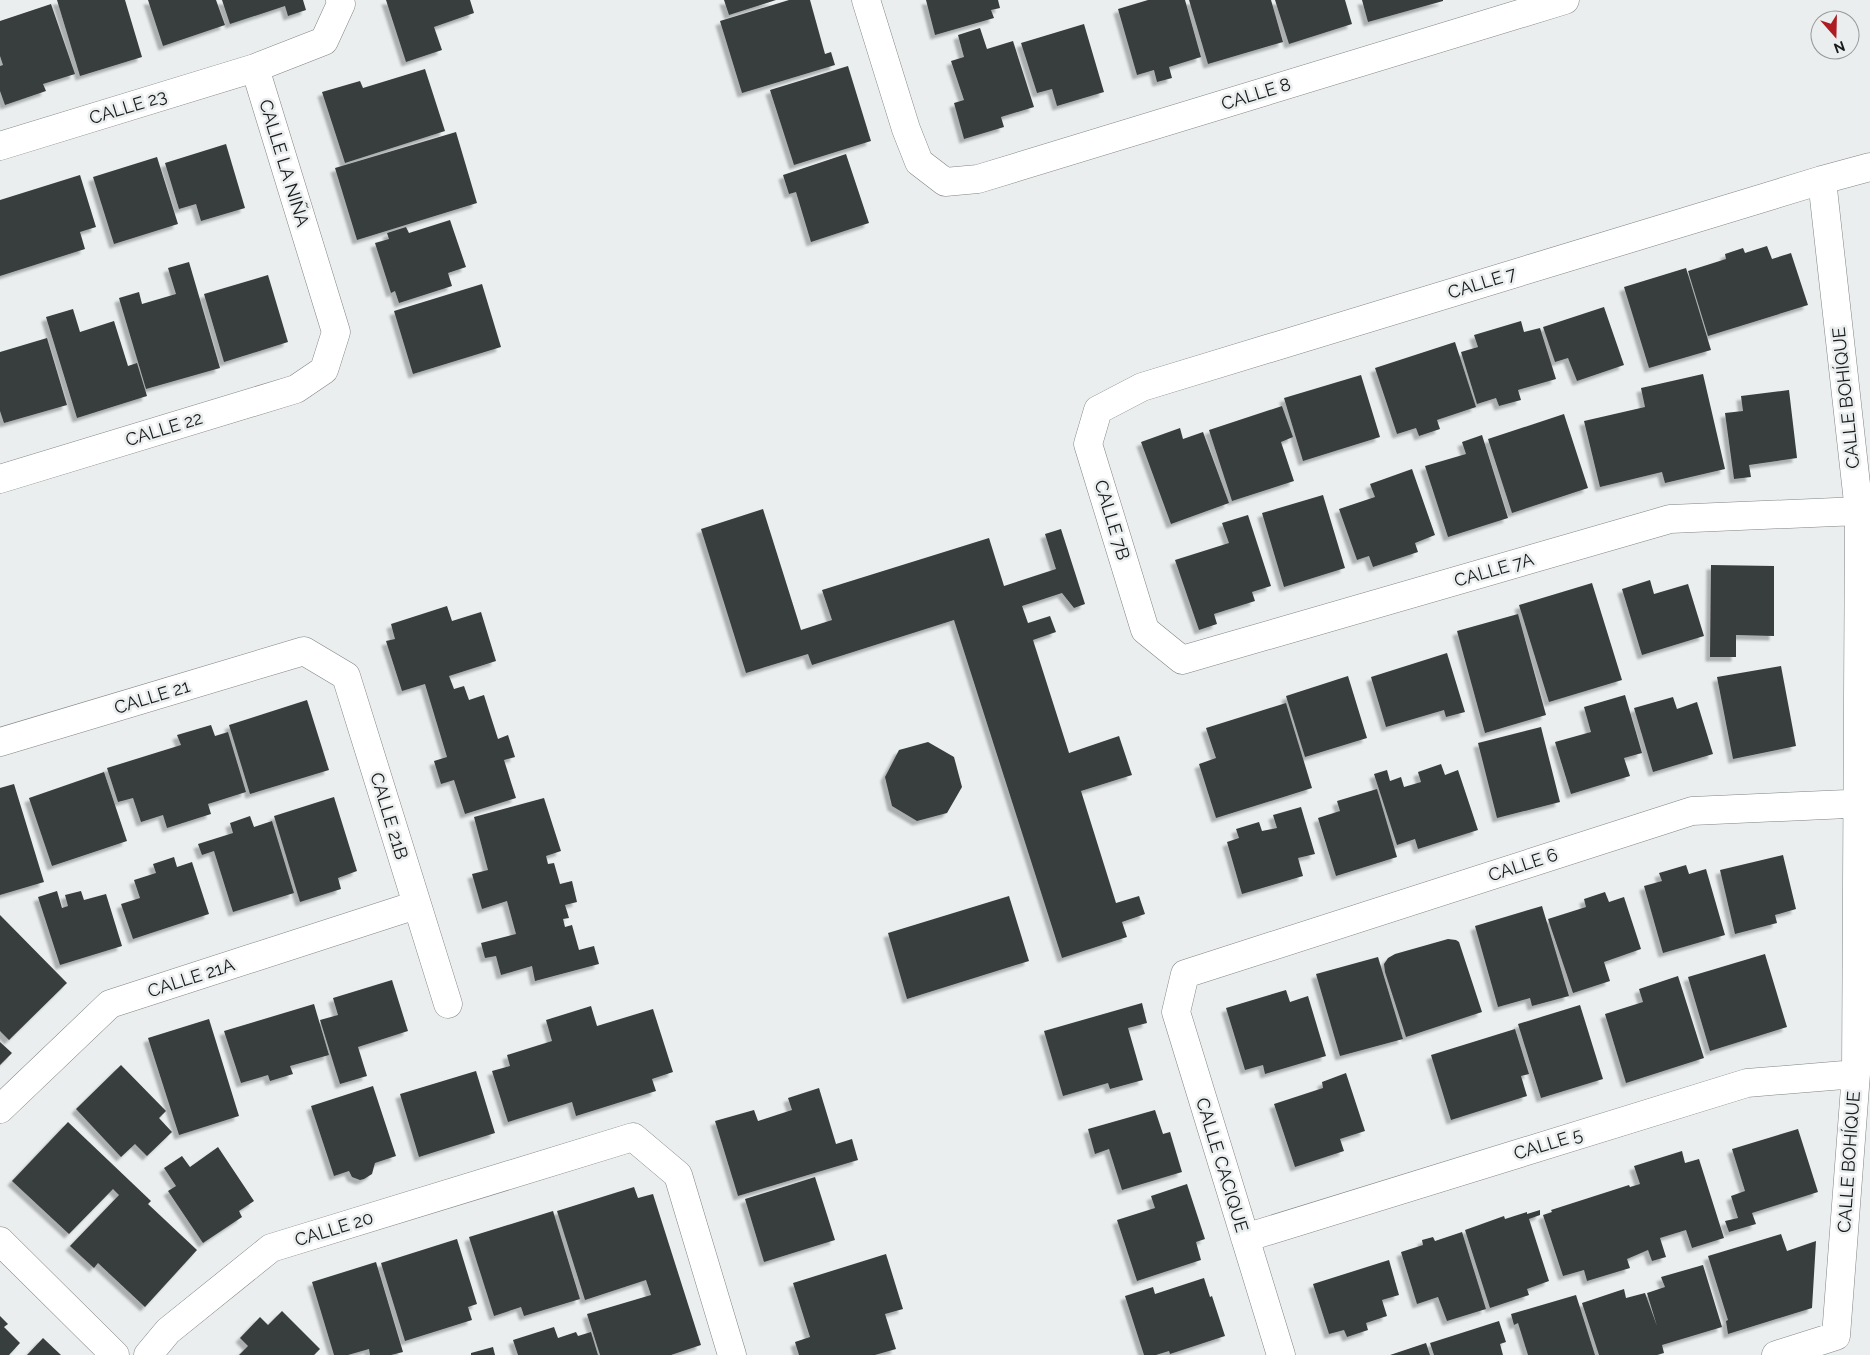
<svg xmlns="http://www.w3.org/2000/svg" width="1870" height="1355" font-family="Raleway,sans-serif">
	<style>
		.building { fill: #393d3d; filter: url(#shadow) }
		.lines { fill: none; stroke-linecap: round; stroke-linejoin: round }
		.minor-casing { stroke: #808484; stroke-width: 29 }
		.minor { stroke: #fff; stroke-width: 28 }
		.labels { text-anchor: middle; stroke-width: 5; stroke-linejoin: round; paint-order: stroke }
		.street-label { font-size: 18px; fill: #191a1a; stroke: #eaeeee }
	</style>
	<defs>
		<filter id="shadow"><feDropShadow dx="-4.5" dy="4.5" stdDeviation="1" flood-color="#0004"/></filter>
	</defs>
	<rect width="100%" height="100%" fill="#eaeeee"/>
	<!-- building -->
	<path class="building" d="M 57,0 L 125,0 L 142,57 L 80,76 Z
		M 148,0 L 216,0 L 225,25 L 163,46 Z
		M 222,0 L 303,0 L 306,10 L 288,16 L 285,6 L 230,24 Z
		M 386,0 L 470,0 L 474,13 L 434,27 L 442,50 L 406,62 Z
		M 724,0 L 776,0 L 729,15 Z
		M 789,0 L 810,0 L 825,54 L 831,52 L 835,65 L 742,93 L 720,21 Z
		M 926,0 L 998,0 L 1000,8 L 991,10 L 994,18 L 935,35 Z
		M 1148,0 L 1185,0 L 1201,57 L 1169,67 L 1172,78 L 1157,82 L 1154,70 L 1137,75 L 1118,9 Z
		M 1189,0 L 1271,0 L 1283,42 L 1208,64 Z
		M 1275,0 L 1345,0 L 1352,24 L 1289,44 Z
		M 1362,0 L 1443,0 L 1443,1 L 1368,22 Z
		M 51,4 L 75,74 L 43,84 L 46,91 L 5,105 L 0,91 L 0,66 L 3,65 L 0,56 L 0,21 Z
		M 1084,24 L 1104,92 L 1057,106 L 1052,89 L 1037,93 L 1021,43 Z
		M 980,28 L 987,49 L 1013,41 L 1034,107 L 1001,117 L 1004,127 L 964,139 L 954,103 L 964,100 L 951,61 L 964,57 L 958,35 Z
		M 848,66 L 871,141 L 794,165 L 770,90 Z
		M 425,69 L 445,131 L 345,163 L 322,92 L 360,81 L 363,88 Z
		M 456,132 L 477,203 L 357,240 L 335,168 Z
		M 226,144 L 245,208 L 201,221 L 196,204 L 179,209 L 165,163 Z
		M 846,154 L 869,223 L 811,242 L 796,192 L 789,194 L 783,175 Z
		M 157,157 L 178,224 L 114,244 L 93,177 Z
		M 80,175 L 96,227 L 80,232 L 85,249 L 0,276 L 0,200 Z
		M 450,220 L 466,267 L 448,273 L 452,286 L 399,303 L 395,291 L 391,293 L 375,243 L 389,239 L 387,233 L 406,227 L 409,233 Z
		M 1767,246 L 1772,259 L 1791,253 L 1808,305 L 1708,336 L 1688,271 L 1726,259 L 1725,254 L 1743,248 L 1745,253 Z
		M 189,262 L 220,368 L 146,389 L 119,298 L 139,292 L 142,304 L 176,294 L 168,268 Z
		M 1686,268 L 1711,350 L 1649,368 L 1624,287 Z
		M 268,275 L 288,342 L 224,362 L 204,294 Z
		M 482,284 L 501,347 L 413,374 L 394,311 Z
		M 1604,307 L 1624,365 L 1577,381 L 1568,358 L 1555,362 L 1543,327 Z
		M 73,309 L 80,332 L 114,321 L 128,366 L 137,363 L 147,396 L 77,418 L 46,317 Z
		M 1521,321 L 1524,332 L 1540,328 L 1556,379 L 1518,390 L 1521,400 L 1499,406 L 1496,398 L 1477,404 L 1461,352 L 1478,347 L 1474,335 Z
		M 47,338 L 67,405 L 4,423 L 0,411 L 0,352 Z
		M 1455,342 L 1476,407 L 1437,420 L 1440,429 L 1419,436 L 1416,428 L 1397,434 L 1375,368 Z
		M 1703,374 L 1725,469 L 1665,483 L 1662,472 L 1600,487 L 1584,421 L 1645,407 L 1641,388 Z
		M 1361,375 L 1380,437 L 1303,461 L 1284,398 Z
		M 1789,390 L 1797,458 L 1749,465 L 1751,477 L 1734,479 L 1725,413 L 1743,411 L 1741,396 Z
		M 1282,406 L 1293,437 L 1281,442 L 1294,481 L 1232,501 L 1209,430 Z
		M 1564,414 L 1588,488 L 1512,513 L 1488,439 Z
		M 1180,428 L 1183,439 L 1203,432 L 1229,503 L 1171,524 L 1141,442 Z
		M 1482,435 L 1508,518 L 1448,537 L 1425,466 L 1466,454 L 1462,442 Z
		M 1412,469 L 1435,535 L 1415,543 L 1418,552 L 1373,567 L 1369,556 L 1357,560 L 1339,509 L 1375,497 L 1370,484 Z
		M 1323,495 L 1345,568 L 1284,587 L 1262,513 Z
		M 763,509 L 801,630 L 832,620 L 822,590 L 989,538 L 1004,586 L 1056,569 L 1045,534 L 1061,529 L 1085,604 L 1074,608 L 1062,593 L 1022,606 L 1028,623 L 1050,616 L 1056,632 L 1033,640 L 1069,753 L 1119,736 L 1132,775 L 1081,791 L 1116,903 L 1139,896 L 1145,914 L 1122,922 L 1127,937 L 1062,958 L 954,620 L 812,665 L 808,654 L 746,673 L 701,529 Z
		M 1248,515 L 1271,586 L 1252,592 L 1255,601 L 1214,614 L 1217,624 L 1199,630 L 1175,560 L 1229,543 L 1222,523 Z
		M 1711,565 L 1774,566 L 1774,636 L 1736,635 L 1736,657 L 1710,657 Z
		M 1650,580 L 1654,594 L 1688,584 L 1704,636 L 1642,655 L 1622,589 Z
		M 1592,583 L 1622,680 L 1549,702 L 1519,605 Z
		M 447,606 L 452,621 L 481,612 L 496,661 L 449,676 L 454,689 L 464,686 L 469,700 L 484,695 L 498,739 L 508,735 L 515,757 L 504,760 L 516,798 L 465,814 L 454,780 L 441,784 L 434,761 L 447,757 L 425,684 L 402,691 L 386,641 L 395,639 L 391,624 Z
		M 1518,614 L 1546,715 L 1485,733 L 1457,631 Z
		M 1447,653 L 1465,712 L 1446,717 L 1444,710 L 1386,727 L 1371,677 Z
		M 1781,666 L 1796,746 L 1733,759 L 1717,677 Z
		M 1348,676 L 1367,738 L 1305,757 L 1286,696 Z
		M 1625,695 L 1642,753 L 1624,758 L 1630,776 L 1571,794 L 1555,742 L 1591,732 L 1584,707 Z
		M 1673,697 L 1677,709 L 1697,702 L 1713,754 L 1653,772 L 1634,708 Z
		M 307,700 L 329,770 L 250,794 L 229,725 Z
		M 1286,703 L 1312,788 L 1216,818 L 1199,764 L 1216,758 L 1206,728 Z
		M 211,725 L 215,736 L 228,732 L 246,792 L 208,804 L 211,814 L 167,828 L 163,815 L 141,822 L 133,798 L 118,802 L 107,768 L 181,745 L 177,735 Z
		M 1541,727 L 1560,802 L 1497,818 L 1478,743 Z
		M 928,742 L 954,757 L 962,787 L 947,813 L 917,821 L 892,806 L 885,777 L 899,750 Z
		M 1441,764 L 1445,775 L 1458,770 L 1478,830 L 1418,849 L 1415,839 L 1397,845 L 1374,774 L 1387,770 L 1390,781 L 1401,777 L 1404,787 L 1421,782 L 1418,772 Z
		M 104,772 L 127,841 L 52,866 L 29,798 Z
		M 14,784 L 44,882 L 0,895 L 0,788 Z
		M 1377,789 L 1397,857 L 1336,876 L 1318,818 L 1340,811 L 1337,801 Z
		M 334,797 L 357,871 L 338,878 L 341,889 L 300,902 L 274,816 Z
		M 544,798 L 561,851 L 546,856 L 548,864 L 554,863 L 560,884 L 572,881 L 577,902 L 565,905 L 569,918 L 563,919 L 565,927 L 572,925 L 579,950 L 594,946 L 599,964 L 535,981 L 532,966 L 501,975 L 496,956 L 485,958 L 481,943 L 516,934 L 507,901 L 482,909 L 472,874 L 488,870 L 474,817 Z
		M 1301,807 L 1315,854 L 1298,858 L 1303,876 L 1242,894 L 1227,842 L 1239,838 L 1236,829 L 1259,822 L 1262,831 L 1277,828 L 1273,815 Z
		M 250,816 L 254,827 L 272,821 L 294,893 L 233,912 L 214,851 L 202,855 L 198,844 L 233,833 L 230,823 Z
		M 1783,855 L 1796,909 L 1775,915 L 1777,923 L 1735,934 L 1720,870 Z
		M 174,857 L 177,867 L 192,862 L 209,914 L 133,939 L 121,904 L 140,898 L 134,880 L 156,873 L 153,864 Z
		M 1686,865 L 1689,874 L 1706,869 L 1725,935 L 1663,953 L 1644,886 L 1662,881 L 1659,873 Z
		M 57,891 L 62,908 L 68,906 L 65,895 L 81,891 L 84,900 L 106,894 L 122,946 L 60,965 L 38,897 Z
		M 1605,892 L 1609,902 L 1624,897 L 1641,949 L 1604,962 L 1610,981 L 1573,993 L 1548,919 L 1586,907 L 1584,899 Z
		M 1009,896 L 1029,961 L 907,999 L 888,933 Z
		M 1542,906 L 1569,996 L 1532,1006 L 1530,998 L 1498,1007 L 1475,926 Z
		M 0,915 L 67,983 L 9,1040 L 0,1031 Z
		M 1448,939 L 1456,940 L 1459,942 L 1482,1012 L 1406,1037 L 1385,972 L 1384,964 L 1388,958 L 1395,954 Z
		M 1765,954 L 1787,1027 L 1710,1051 L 1688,977 Z
		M 1378,957 L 1403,1039 L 1340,1056 L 1316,974 Z
		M 1678,976 L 1704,1058 L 1626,1083 L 1605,1014 L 1643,1002 L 1639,989 Z
		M 392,980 L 408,1031 L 358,1047 L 367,1076 L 340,1084 L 320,1020 L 338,1015 L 333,998 Z
		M 1286,990 L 1290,1002 L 1308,996 L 1326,1056 L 1265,1074 L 1263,1065 L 1245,1070 L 1226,1008 Z
		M 1142,1003 L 1147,1023 L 1128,1028 L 1143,1080 L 1110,1089 L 1108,1083 L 1063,1096 L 1044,1031 Z
		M 314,1004 L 329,1055 L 290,1066 L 293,1074 L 270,1081 L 268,1075 L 241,1083 L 224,1031 Z
		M 1580,1005 L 1603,1079 L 1541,1098 L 1518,1024 Z
		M 591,1006 L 597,1026 L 653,1009 L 673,1072 L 652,1079 L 656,1091 L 576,1116 L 572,1102 L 508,1122 L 492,1071 L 510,1066 L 507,1055 L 552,1041 L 546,1020 Z
		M 209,1019 L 239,1116 L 179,1135 L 148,1038 Z
		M 1515,1029 L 1529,1074 L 1521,1076 L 1527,1096 L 1451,1120 L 1431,1055 Z
		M 0,1042 L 12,1053 L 0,1065 Z
		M 121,1065 L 166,1111 L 159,1118 L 172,1132 L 147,1156 L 135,1144 L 121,1157 L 76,1109 Z
		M 476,1071 L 495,1133 L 419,1157 L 400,1094 Z
		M 1346,1073 L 1365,1131 L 1340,1139 L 1344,1151 L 1295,1167 L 1274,1104 L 1323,1088 L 1322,1082 Z
		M 373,1086 L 396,1156 L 375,1163 L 372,1174 L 364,1179 L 360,1180 L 352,1177 L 349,1171 L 334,1176 L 311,1106 Z
		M 819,1088 L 836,1144 L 852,1139 L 858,1160 L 738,1196 L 715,1121 L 754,1110 L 758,1121 L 792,1110 L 788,1098 Z
		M 1155,1110 L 1163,1134 L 1170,1132 L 1182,1172 L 1122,1190 L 1109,1149 L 1095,1154 L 1088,1129 Z
		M 68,1122 L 151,1201 L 148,1204 L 197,1250 L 145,1307 L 98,1263 L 94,1268 L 70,1246 L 119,1195 L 113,1189 L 69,1234 L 12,1181 Z
		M 1798,1129 L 1818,1192 L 1752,1213 L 1756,1224 L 1729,1232 L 1725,1221 L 1738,1218 L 1731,1196 L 1745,1191 L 1732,1149 Z
		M 218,1147 L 254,1201 L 239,1211 L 242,1217 L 203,1243 L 168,1191 L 176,1186 L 164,1168 L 182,1156 L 190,1167 Z
		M 1682,1151 L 1685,1163 L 1699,1159 L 1724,1238 L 1692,1248 L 1686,1230 L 1660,1238 L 1666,1257 L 1652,1261 L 1648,1250 L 1627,1259 L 1630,1268 L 1587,1281 L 1584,1270 L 1563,1276 L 1543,1215 L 1552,1212 L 1551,1210 L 1629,1185 L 1630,1187 L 1640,1184 L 1634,1166 Z
		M 815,1177 L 835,1240 L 764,1262 L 745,1199 Z
		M 1187,1184 L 1205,1239 L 1196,1242 L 1201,1260 L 1137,1281 L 1117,1220 L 1155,1208 L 1151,1196 Z
		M 634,1187 L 638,1198 L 653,1194 L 701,1345 L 671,1355 L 600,1355 L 587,1314 L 651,1295 L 646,1280 L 585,1300 L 557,1211 Z
		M 1540,1210 L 1540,1215 L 1529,1219 L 1549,1281 L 1527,1289 L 1529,1295 L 1490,1308 L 1465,1230 L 1504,1216 L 1505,1219 L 1527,1212 L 1527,1214 Z
		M 553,1211 L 580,1299 L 524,1316 L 521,1307 L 494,1316 L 469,1237 Z
		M 1462,1232 L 1486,1309 L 1447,1321 L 1438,1297 L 1417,1304 L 1401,1252 L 1423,1245 L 1422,1240 L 1433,1237 L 1435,1241 Z
		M 1781,1234 L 1787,1251 L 1816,1241 L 1812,1308 L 1728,1334 L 1726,1321 L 1728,1320 L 1708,1256 Z
		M 457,1239 L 477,1304 L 468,1307 L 472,1320 L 405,1341 L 381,1263 Z
		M 886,1254 L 903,1309 L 885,1314 L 896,1349 L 875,1355 L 799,1355 L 795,1342 L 810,1337 L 793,1283 Z
		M 1389,1260 L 1399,1295 L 1382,1300 L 1387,1316 L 1366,1323 L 1368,1330 L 1347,1337 L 1344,1330 L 1329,1334 L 1313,1284 Z
		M 376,1262 L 403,1352 L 391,1355 L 370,1355 L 369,1349 L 348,1355 L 334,1355 L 312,1282 Z
		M 1703,1265 L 1722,1327 L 1662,1345 L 1664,1353 L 1657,1355 L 1599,1355 L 1582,1303 L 1624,1289 L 1626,1298 L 1645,1293 L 1657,1326 L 1647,1293 L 1665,1287 L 1661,1277 Z
		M 1204,1278 L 1210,1297 L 1212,1296 L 1225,1336 L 1170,1354 L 1169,1351 L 1156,1355 L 1144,1355 L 1125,1296 L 1153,1287 L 1155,1294 Z
		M 1576,1295 L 1595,1355 L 1528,1355 L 1518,1323 L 1514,1325 L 1511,1314 Z
		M 282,1311 L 320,1349 L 314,1355 L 239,1355 L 248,1346 L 240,1338 L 260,1317 L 268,1325 Z
		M 0,1316 L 8,1324 L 4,1327 L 20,1343 L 9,1355 L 0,1355 Z
		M 1499,1321 L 1506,1342 L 1500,1344 L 1503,1355 L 1434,1355 L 1430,1343 Z
		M 554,1327 L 558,1338 L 576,1332 L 578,1336 L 591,1332 L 598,1355 L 518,1355 L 513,1340 Z
		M 43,1338 L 61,1355 L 27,1355 Z
		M 1426,1343 L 1430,1355 L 1390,1355 Z
		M 493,1347 L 495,1355 L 471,1355 L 471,1353 Z"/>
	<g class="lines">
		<!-- minor casing -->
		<g class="minor-casing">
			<path id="minor" d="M 866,0 L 906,129 L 919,162 L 945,182 L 978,179 L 1565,0
				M 0,146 L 255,68 L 324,41 L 341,4 L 340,0
				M 0,479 L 296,389 L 324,370 L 336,332 L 255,68
				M 1859,511 L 1670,519 L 1182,660 L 1145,630 L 1088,444 L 1098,410 L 1142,387 L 1822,180 L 1870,167
				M 0,742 L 304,651 L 346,676 L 448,1004
				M 0,1109 L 110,1004 L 416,905
				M 1245,1238 L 1747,1083 L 1856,1074
				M 0,1241 L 115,1355
				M 148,1355 L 168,1331 L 271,1248 L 633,1137 L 678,1175 L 732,1355
				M 1281,1355 L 1176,1012 L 1185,974 L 1692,811 L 1870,803
				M 1776,1355 L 1836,1336 L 1856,1074 L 1859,511 L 1822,180"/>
		</g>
		<!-- minor -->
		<use href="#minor" class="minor"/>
	</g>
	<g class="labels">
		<!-- street labels -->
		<g class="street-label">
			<text transform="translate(1256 94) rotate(-17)" y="6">CALLE 8</text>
			<text transform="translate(128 107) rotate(-17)" y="6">CALLE 23</text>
			<text transform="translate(284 163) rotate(73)" y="6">CALLE LA NIÑA</text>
			<text transform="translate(1482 283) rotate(-17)" y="6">CALLE 7</text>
			<text transform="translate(1846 398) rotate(-96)" y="6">CALLE BOHÍQUE</text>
			<text transform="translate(164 429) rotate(-17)" y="6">CALLE 22</text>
			<text transform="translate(1112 520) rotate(73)" y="6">CALLE 7B</text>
			<text transform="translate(1494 570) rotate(-16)" y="6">CALLE 7A</text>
			<text transform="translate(152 697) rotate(-17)" y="6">CALLE 21</text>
			<text transform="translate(389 816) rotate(73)" y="6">CALLE 21B</text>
			<text transform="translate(1523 865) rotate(-18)" y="6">CALLE 6</text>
			<text transform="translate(191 978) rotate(-18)" y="6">CALLE 21A</text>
			<text transform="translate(1548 1144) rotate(-17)" y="6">CALLE 5</text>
			<text transform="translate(1849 1162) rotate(-86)" y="6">CALLE BOHÍQUE</text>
			<text transform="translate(1222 1165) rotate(73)" y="6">CALLE CACIQUE</text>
			<text transform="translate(334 1229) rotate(-17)" y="6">CALLE 20</text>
		</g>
	</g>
	<!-- north arrow -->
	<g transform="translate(1835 35) rotate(160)"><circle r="24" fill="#eaeeee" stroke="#969999"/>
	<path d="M0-4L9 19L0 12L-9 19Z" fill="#ae1c22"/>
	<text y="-8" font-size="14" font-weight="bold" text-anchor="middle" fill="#191a1a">N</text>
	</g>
</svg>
